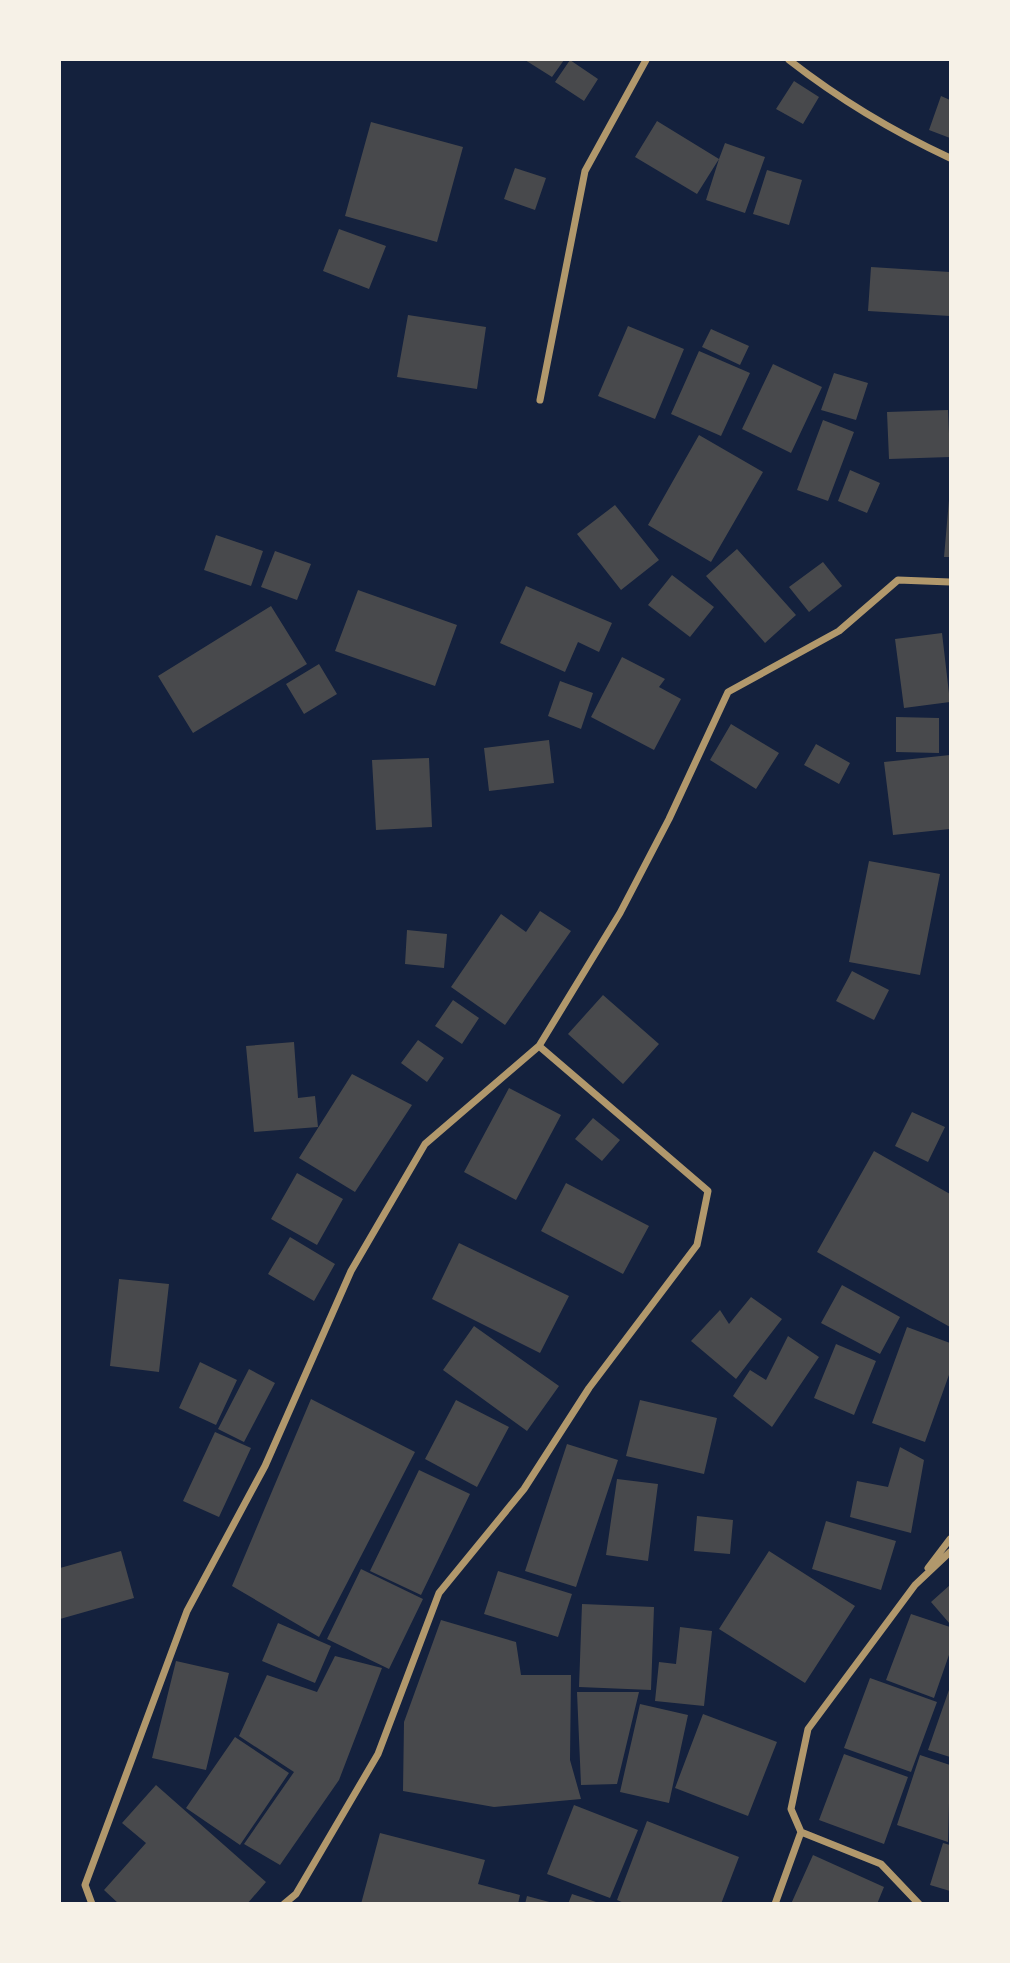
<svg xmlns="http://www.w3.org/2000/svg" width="1010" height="1963" font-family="'Open Sans',sans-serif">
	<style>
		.building { fill: #48494c }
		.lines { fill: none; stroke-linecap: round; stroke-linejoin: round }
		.minor { stroke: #b1986c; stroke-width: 7 }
	</style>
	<rect width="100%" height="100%" fill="#14213d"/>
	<!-- building -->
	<path class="building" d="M 525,60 L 564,60 L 552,77 Z
		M 570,60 L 598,79 L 584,101 L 555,82 Z
		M 794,81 L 819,97 L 803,124 L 776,109 Z
		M 941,96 L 950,100 L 950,138 L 929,130 Z
		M 657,121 L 719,159 L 725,143 L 765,157 L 745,213 L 706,200 L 719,159 L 697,194 L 635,157 Z
		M 371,122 L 463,147 L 437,242 L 345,216 Z
		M 515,168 L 546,178 L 535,210 L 504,199 Z
		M 767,170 L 802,180 L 789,225 L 753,214 Z
		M 339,229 L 386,246 L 369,289 L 323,271 Z
		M 871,267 L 950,272 L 950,316 L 868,311 Z
		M 408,315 L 486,327 L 477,389 L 397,377 Z
		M 628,326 L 684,349 L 655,419 L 598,396 Z
		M 711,329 L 749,346 L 740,365 L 702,347 Z
		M 699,351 L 750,373 L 721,436 L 671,414 Z
		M 773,364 L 822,387 L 791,453 L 742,429 Z
		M 834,373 L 868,383 L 856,420 L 821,410 Z
		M 948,410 L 950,457 L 889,459 L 887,412 Z
		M 823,420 L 854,432 L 828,501 L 797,490 Z
		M 699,435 L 763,472 L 711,562 L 648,525 Z
		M 850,470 L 880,483 L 867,513 L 838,501 Z
		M 949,500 L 950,501 L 950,557 L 944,557 Z
		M 615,505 L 659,560 L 621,590 L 577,534 Z
		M 216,535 L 263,551 L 251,586 L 204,570 Z
		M 737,549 L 796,615 L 765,643 L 706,576 Z
		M 275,551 L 311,564 L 297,600 L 261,587 Z
		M 823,562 L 842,586 L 809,612 L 789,587 Z
		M 672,575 L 714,607 L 690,637 L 648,605 Z
		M 526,586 L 612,623 L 599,652 L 578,642 L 565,672 L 500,643 Z
		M 358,590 L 457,625 L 435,686 L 335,651 Z
		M 271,606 L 307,664 L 193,733 L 158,676 Z
		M 942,633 L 950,702 L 904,708 L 895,639 Z
		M 622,657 L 665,679 L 659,687 L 681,699 L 654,750 L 591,717 Z
		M 319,664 L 337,694 L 304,714 L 286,684 Z
		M 560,681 L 593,693 L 581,729 L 548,716 Z
		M 896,717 L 939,718 L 939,753 L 896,752 Z
		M 731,724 L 779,753 L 756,789 L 710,760 Z
		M 549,740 L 554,783 L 489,791 L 484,748 Z
		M 816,744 L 850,763 L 839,784 L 804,765 Z
		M 950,755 L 950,829 L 893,835 L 884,762 Z
		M 429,758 L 432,827 L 376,830 L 372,760 Z
		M 869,861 L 940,874 L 920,975 L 849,962 Z
		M 540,911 L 571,931 L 505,1025 L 451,987 L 501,914 L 526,932 Z
		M 407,930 L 447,934 L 444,968 L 405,964 Z
		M 852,971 L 889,990 L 874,1020 L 836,1001 Z
		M 603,995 L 659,1044 L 623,1084 L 568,1034 Z
		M 453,1000 L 479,1018 L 462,1044 L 435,1026 Z
		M 418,1040 L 444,1058 L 427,1082 L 401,1063 Z
		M 294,1042 L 298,1098 L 315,1096 L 318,1127 L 254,1132 L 246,1046 Z
		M 352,1074 L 412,1105 L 355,1192 L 299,1158 Z
		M 509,1088 L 561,1115 L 516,1200 L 464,1172 Z
		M 912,1112 L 945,1127 L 928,1162 L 895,1146 Z
		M 593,1118 L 620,1140 L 602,1161 L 575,1139 Z
		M 874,1151 L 950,1194 L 950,1327 L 817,1252 Z
		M 297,1173 L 343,1199 L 317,1245 L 271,1219 Z
		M 566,1183 L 649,1226 L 623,1274 L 541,1231 Z
		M 290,1237 L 335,1264 L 314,1301 L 268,1274 Z
		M 459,1243 L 569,1296 L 540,1353 L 432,1299 Z
		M 119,1279 L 169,1284 L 159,1372 L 110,1366 Z
		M 842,1285 L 900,1317 L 880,1354 L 821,1323 Z
		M 751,1297 L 782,1319 L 736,1379 L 691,1341 L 720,1310 L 729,1324 Z
		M 474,1326 L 559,1386 L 527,1431 L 443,1370 Z
		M 907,1327 L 950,1343 L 950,1372 L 925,1442 L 872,1423 Z
		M 788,1336 L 819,1357 L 772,1427 L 733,1396 L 750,1370 L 766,1380 Z
		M 836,1344 L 876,1361 L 854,1415 L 814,1398 Z
		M 200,1362 L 237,1380 L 216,1425 L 179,1408 Z
		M 249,1369 L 275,1383 L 244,1442 L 218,1429 Z
		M 311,1399 L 415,1452 L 319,1637 L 232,1586 Z
		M 456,1400 L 509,1427 L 477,1487 L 425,1459 Z
		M 640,1400 L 717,1418 L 704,1474 L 626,1456 Z
		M 215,1432 L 251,1448 L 219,1517 L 183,1501 Z
		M 567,1444 L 618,1460 L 576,1587 L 525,1571 Z
		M 900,1447 L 924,1460 L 911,1533 L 850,1517 L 857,1481 L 888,1487 Z
		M 419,1470 L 470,1494 L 421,1595 L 370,1571 Z
		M 617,1479 L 658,1484 L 648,1561 L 606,1555 Z
		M 697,1516 L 733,1520 L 730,1554 L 694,1551 Z
		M 826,1521 L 896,1541 L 881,1590 L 812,1569 Z
		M 121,1551 L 134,1598 L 60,1619 L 60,1568 Z
		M 769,1551 L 855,1606 L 805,1683 L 719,1629 Z
		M 361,1569 L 423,1599 L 389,1669 L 327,1639 Z
		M 498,1571 L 572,1594 L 558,1637 L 484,1614 Z
		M 950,1585 L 950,1624 L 931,1602 Z
		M 582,1604 L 654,1607 L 651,1690 L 579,1687 Z
		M 911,1614 L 950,1627 L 950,1652 L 934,1698 L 886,1680 Z
		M 441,1620 L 516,1642 L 521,1675 L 571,1675 L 570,1760 L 581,1799 L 494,1807 L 403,1791 L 404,1722 Z
		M 278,1623 L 331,1646 L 315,1683 L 262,1661 Z
		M 680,1627 L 712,1631 L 704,1706 L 655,1701 L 659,1662 L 676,1664 Z
		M 335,1656 L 382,1668 L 339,1780 L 280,1865 L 244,1844 L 294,1772 L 239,1736 L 267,1675 L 317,1692 Z
		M 176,1661 L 229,1673 L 206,1770 L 152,1758 Z
		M 870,1678 L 937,1702 L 911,1772 L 844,1748 Z
		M 950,1687 L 950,1757 L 928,1750 Z
		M 577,1692 L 639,1692 L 617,1784 L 581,1785 Z
		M 640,1704 L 688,1715 L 669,1803 L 620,1792 Z
		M 703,1714 L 777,1742 L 748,1816 L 675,1788 Z
		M 235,1737 L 289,1773 L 240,1845 L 186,1808 Z
		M 844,1754 L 908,1777 L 884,1844 L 819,1820 Z
		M 920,1755 L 950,1765 L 948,1842 L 897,1825 Z
		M 156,1785 L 266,1882 L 247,1904 L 119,1904 L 104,1890 L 146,1843 L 122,1823 Z
		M 574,1805 L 638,1830 L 610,1898 L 547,1874 Z
		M 647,1821 L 739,1857 L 721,1904 L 626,1904 L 617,1900 Z
		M 380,1833 L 485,1860 L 478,1884 L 520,1895 L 518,1904 L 361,1904 Z
		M 943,1843 L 950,1845 L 950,1891 L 930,1885 Z
		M 813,1855 L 884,1887 L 877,1904 L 791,1904 Z
		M 572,1894 L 599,1903 L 599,1904 L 568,1904 Z
		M 527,1896 L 553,1903 L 553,1904 L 525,1904 Z"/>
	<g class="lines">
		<!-- minor -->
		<path class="minor" d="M 789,60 C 839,99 892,131 950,158
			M 540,400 L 585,171 L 646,60
			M 928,1568 L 950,1539
			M 801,1832 L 881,1864 L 919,1904
			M 92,1904 L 85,1885 L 187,1611 L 265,1466 L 351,1271 L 425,1144 L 539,1046 L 620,913 L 669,819 L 728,692 L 839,631 L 898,580 L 950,582
			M 284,1904 L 296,1894 L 378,1754 L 439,1593 L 524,1489 L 589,1388 L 697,1245 L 708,1191 L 539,1046
			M 775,1904 L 801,1832 L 791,1809 L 808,1729 L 915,1585 L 950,1552"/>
	</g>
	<!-- border -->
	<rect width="1010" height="1963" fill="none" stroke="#f6f1e7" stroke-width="122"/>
</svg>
